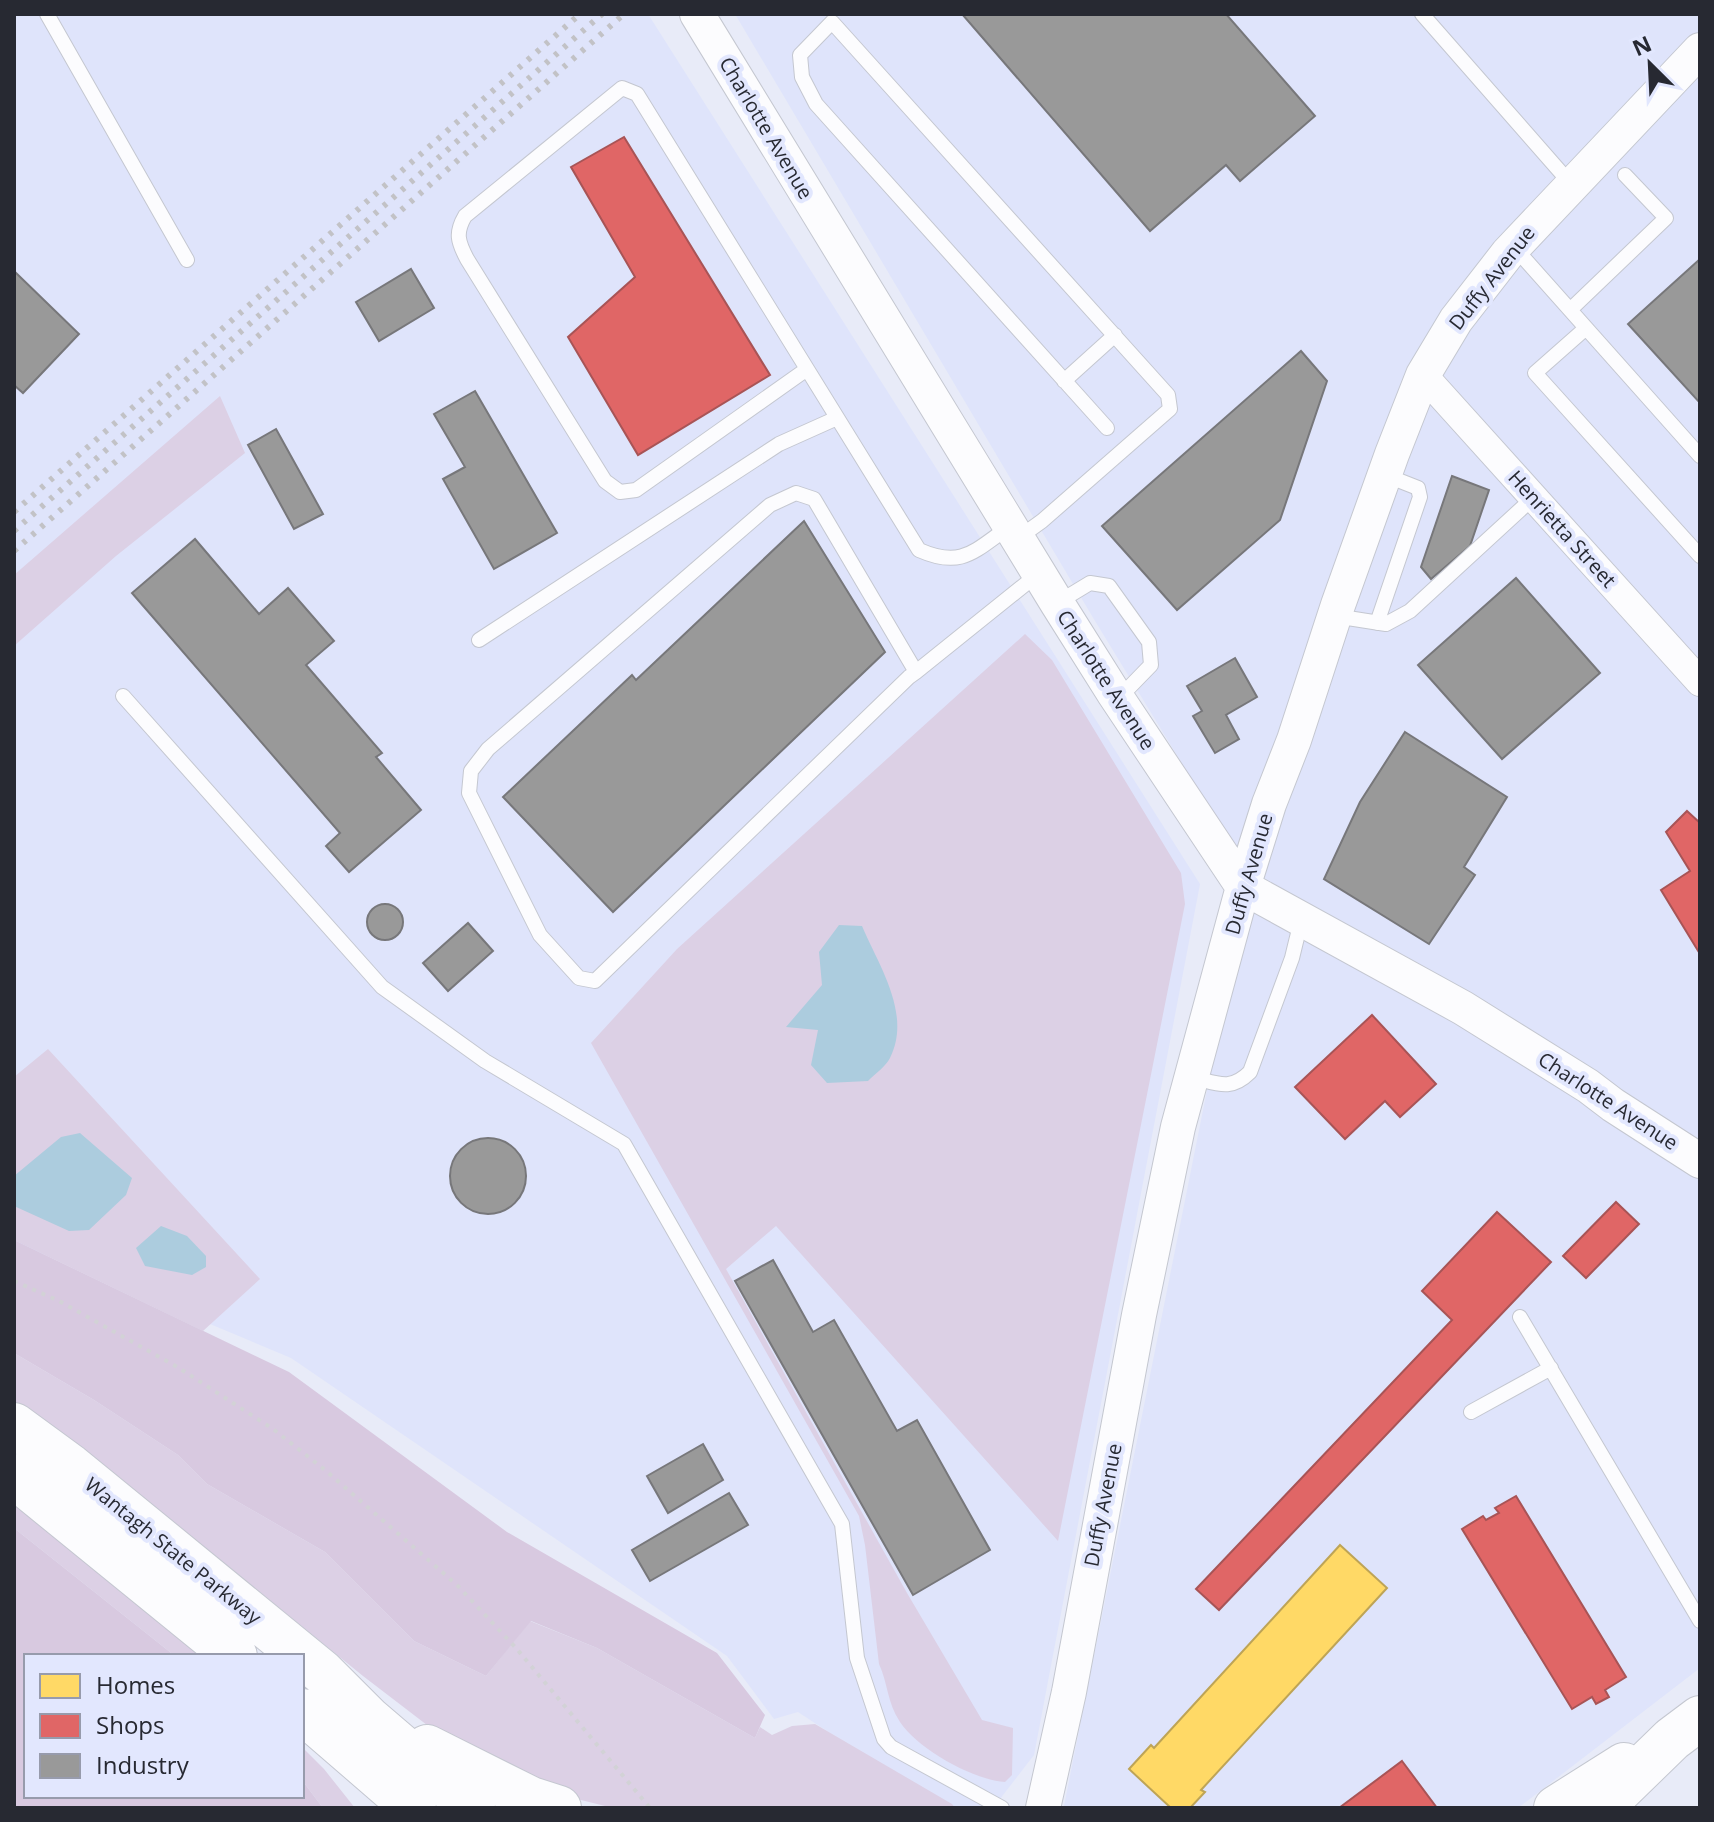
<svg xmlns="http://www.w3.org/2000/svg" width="1714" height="1822" font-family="'Open Sans',sans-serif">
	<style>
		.built { fill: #dfe4fb }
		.green { fill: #dcd0e5 }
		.forest { fill: #d8c9e0 }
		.water { fill: #acccde }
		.homes { fill: #ffd966; stroke: #bea456; stroke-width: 2 }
		.shops { fill: #e06666; stroke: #a85456; stroke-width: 2 }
		.industry { fill: #999; stroke: #77777a; stroke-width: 2 }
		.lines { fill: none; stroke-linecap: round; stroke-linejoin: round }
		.service-casing { stroke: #c4c7d0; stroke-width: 16 }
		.minor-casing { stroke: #c4c7d0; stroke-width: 30 }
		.tertiary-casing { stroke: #c4c7d0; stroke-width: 36 }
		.primary-casing { stroke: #c4c7d0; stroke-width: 46 }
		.motorway-casing { stroke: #c4c7d0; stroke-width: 46 }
		.path { stroke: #d2d2d6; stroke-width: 4; stroke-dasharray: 4 6; stroke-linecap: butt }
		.service { stroke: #fcfcfe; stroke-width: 14 }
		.minor { stroke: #fcfcfe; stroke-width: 28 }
		.tertiary { stroke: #fcfcfe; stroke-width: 34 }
		.primary { stroke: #fcfcfe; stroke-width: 44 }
		.motorway { stroke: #fcfcfe; stroke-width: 44 }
		.rail { stroke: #c2c2c6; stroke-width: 6; stroke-dasharray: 4 8; stroke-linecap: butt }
		.labels { text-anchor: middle; stroke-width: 8; stroke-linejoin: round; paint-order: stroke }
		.street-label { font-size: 20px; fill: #272932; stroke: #e2e7fe }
	</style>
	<rect width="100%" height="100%" fill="#e8ebf8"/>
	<!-- built -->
	<path class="built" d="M 14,14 L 648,14 L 1200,884 L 1034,1755 L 993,1808 L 944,1808 L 798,1712 L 774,1719 L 727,1656 L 291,1358 L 14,1242 Z
		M 735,14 L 1700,14 L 1700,1668 L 1518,1808 L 1065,1808 L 1064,1806 L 1250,875 L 1092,616 Z"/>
	<!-- green -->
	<path class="green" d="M 220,396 L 245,453 L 116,556 L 14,646 L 14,575 Z
		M 1025,634 L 1052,660 L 1181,873 L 1185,904 L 1058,1541 L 776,1226 L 726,1269 L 907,1593 L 982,1720 L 1013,1728 L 1012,1775 L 1005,1782 C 973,1780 918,1749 900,1722 C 887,1703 888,1683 879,1664 L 865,1545 L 859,1516 L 591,1043 L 677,949 Z
		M 48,1049 L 260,1279 L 203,1331 L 14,1240 L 14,1077 Z
		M 14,1353 L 94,1400 L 178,1455 L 207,1484 L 325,1552 L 414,1641 L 486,1676 L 530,1621 L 597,1648 L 755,1738 L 760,1727 L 772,1735 L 792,1726 L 815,1724 L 952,1804 L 955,1808 L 613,1808 L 565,1796 L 440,1735 L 363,1676 L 129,1486 L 14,1403 Z
		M 14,1498 L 202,1656 L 175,1656 L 14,1528 Z
		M 302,1747 L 324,1769 L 355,1808 L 323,1808 L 302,1780 Z"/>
	<!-- forest -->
	<path class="forest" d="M 14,1240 L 289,1372 L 507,1532 L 717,1653 L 765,1715 L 755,1738 L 597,1648 L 531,1621 L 486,1676 L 414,1641 L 325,1552 L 207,1484 L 178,1455 L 94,1400 L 14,1353 Z
		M 14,1528 L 175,1656 L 26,1656 L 26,1796 L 302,1796 L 302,1780 L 323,1808 L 14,1808 Z"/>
	<!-- water -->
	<path class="water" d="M 839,925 L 862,926 C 879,966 912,1014 890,1058 C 886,1066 875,1074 868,1081 L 827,1083 L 811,1065 L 818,1030 L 786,1027 L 822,985 L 819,952 Z
		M 80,1133 L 132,1178 L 126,1195 L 89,1230 L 69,1231 L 14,1206 L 14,1176 L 61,1137 Z
		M 161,1226 L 187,1236 L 206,1256 L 206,1267 L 192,1275 L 145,1266 L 136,1248 Z"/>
	<!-- homes -->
	<path class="homes" d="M 1340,1545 L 1387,1588 L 1201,1790 L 1205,1792 L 1190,1808 L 1171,1808 L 1129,1769 L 1151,1745 L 1154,1748 Z"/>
	<!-- shops -->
	<path class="shops" d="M 624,137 L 770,375 L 638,455 L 568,337 L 635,277 L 571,167 Z
		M 1687,811 L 1700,823 L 1700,954 L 1661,890 L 1690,871 L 1666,832 Z
		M 1372,1015 L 1436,1084 L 1400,1117 L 1385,1101 L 1345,1139 L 1295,1087 Z
		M 1616,1202 L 1639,1224 L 1586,1278 L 1563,1256 Z
		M 1497,1212 L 1551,1262 L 1219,1610 L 1196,1589 L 1452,1320 L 1422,1291 Z
		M 1516,1496 L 1626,1677 L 1605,1690 L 1609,1697 L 1596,1704 L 1592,1697 L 1572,1709 L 1462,1529 L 1483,1516 L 1486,1520 L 1499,1513 L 1495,1508 Z
		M 1402,1761 L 1437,1808 L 1339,1808 Z"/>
	<!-- industry -->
	<path class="industry" d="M 962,14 L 1226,14 L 1315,116 L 1240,181 L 1226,165 L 1150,231 Z
		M 1700,259 L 1700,403 L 1628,324 Z
		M 411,269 L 434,308 L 379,341 L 356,302 Z
		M 14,271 L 79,334 L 23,393 L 14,385 Z
		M 1301,351 L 1327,381 L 1280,520 L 1177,610 L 1102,526 Z
		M 475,391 L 557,533 L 494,569 L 443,479 L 465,467 L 434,414 Z
		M 276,429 L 323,514 L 294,529 L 248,445 Z
		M 1452,476 L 1489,490 L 1470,546 L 1431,579 L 1421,567 Z
		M 804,521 L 885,652 L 613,912 L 503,797 L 632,675 L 636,680 Z
		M 195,539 L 259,614 L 288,588 L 334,641 L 306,665 L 382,753 L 376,757 L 421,810 L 349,872 L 326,846 L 340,833 L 132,593 Z
		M 1516,578 L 1600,673 L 1502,759 L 1418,665 Z
		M 1235,658 L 1257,697 L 1226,715 L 1239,739 L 1215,753 L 1193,716 L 1202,711 L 1187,686 Z
		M 1405,732 L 1507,797 L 1464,867 L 1475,875 L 1429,944 L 1324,879 L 1360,802 Z
		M367 922a18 18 0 1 1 36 0a18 18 0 1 1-36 0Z
		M 468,923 L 493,951 L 448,991 L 423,963 Z
		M450 1176a38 38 0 1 1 76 0a38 38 0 1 1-76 0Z
		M 773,1260 L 813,1332 L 834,1320 L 897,1431 L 917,1420 L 990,1550 L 913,1595 L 735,1281 Z
		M 703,1444 L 723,1480 L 668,1513 L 647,1476 Z
		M 729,1493 L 748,1525 L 650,1581 L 632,1550 Z"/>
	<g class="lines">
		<!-- service casing -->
		<g class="service-casing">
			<path id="service" d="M 47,14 L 187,260
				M 1422,14 L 1571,184
				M 1514,247 L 1700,456
				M 1570,310 L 1666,218 L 1625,175
				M 1586,328 L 1535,373 L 1700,556
				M 807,369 L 636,490 L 620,492 L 605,481 L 467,259 C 458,242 455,233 465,216 L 622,88 L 637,94 L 919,550 C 962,569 974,551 1009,527
				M 1064,381 L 1115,335
				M 1017,539 L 1042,521 L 1170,409 L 1168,395 L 832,22 L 800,55 L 802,77 L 816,104 L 1107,428
				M 1057,603 L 1090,583 L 1109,586 L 1149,642 L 1151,665 L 1118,699
				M 1335,616 L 1386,624 L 1410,611 L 1533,498
				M 1377,623 L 1420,497 L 1418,488 L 1385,475
				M 479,640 L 779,444 L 837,418
				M 916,672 L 814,499 L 796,493 L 770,505 L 488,749 L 471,771 L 469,793 L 540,935 L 579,978 L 595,981 L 909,677 L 916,672 L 1038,574
				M 123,696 L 382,987 L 485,1061 L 624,1144 L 842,1524 L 857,1658 L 884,1739 L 891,1747 L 1002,1808
				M 1192,1077 C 1217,1083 1230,1092 1250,1072 L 1292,958 L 1301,921
				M 1520,1317 L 1700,1621
				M 1471,1412 L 1551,1368"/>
		</g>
		<!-- minor casing -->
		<g class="minor-casing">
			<path id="minor" d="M 1423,375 L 1700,682"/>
		</g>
		<!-- tertiary casing -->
		<g class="tertiary-casing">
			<path id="tertiary" d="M 697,14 L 1057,603 L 1113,692 L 1243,887 L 1463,1008 L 1588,1086 L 1613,1105 L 1700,1161
				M 1043,1808 L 1069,1692 L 1139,1315 L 1178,1127 L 1243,887 L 1269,804 L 1294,740 L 1338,605 L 1392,454 L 1423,375 L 1456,320 L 1508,253 L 1700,50"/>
		</g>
		<!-- primary casing -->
		<g class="primary-casing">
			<path id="primary" d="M 1556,1808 L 1624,1765
				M 1601,1808 L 1672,1739 L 1700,1718"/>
		</g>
		<!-- motorway casing -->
		<g class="motorway-casing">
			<path id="motorway" d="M 14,1425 L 70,1466 L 322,1672 L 369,1719 L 473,1808
				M 14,1476 L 235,1656
				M 302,1711 L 414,1808
				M 427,1747 L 531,1799 L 559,1808"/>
		</g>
		<!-- path -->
		<path class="path" d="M 14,1281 L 59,1301 L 179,1368 L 273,1429 L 325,1470 L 457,1585 L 516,1648 L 650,1808"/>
		<!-- service -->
		<use href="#service" class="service"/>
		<!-- minor -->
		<use href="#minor" class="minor"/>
		<!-- tertiary -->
		<use href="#tertiary" class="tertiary"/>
		<!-- primary -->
		<use href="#primary" class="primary"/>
		<!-- motorway -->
		<use href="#motorway" class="motorway"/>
		<!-- rail -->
		<path class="rail" d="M 14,512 L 580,14
			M 14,531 L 602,14
			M 14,551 L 624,14"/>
	</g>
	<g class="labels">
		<!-- street labels -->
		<g class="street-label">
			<text transform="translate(766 128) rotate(59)" y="7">Charlotte Avenue</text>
			<text transform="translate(1492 278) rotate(-52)" y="7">Duffy Avenue</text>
			<text transform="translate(1562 529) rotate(48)" y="7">Henrietta Street</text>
			<text transform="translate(1106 680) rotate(57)" y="7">Charlotte Avenue</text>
			<text transform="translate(1249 874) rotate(-74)" y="7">Duffy Avenue</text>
			<text transform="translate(1608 1101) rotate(33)" y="7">Charlotte Avenue</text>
			<text transform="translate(1103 1505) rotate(-79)" y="7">Duffy Avenue</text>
			<text transform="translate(173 1551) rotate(39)" y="7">Wantagh State Parkway</text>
		</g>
	</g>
	<!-- border -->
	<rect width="1714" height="1822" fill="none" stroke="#272932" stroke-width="32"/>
	<!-- legend -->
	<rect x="24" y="1654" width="280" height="144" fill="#e2e7fe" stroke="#979bac" stroke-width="2"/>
	<rect x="40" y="1674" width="40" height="24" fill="#ffd966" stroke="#979bac" stroke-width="2"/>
	<text x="96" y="1694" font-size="24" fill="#272932">Homes</text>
	<rect x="40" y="1714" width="40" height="24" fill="#e06666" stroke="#979bac" stroke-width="2"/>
	<text x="96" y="1734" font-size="24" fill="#272932">Shops</text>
	<rect x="40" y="1754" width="40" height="24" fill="#999999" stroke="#979bac" stroke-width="2"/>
	<text x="96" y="1774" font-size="24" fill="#272932">Industry</text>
	<!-- north arrow -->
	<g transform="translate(1650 64) rotate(336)" stroke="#e2e7fe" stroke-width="6" paint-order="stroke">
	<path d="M0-6L14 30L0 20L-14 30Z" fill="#272932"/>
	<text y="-12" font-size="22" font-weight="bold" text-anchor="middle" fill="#272932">N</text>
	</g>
</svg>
